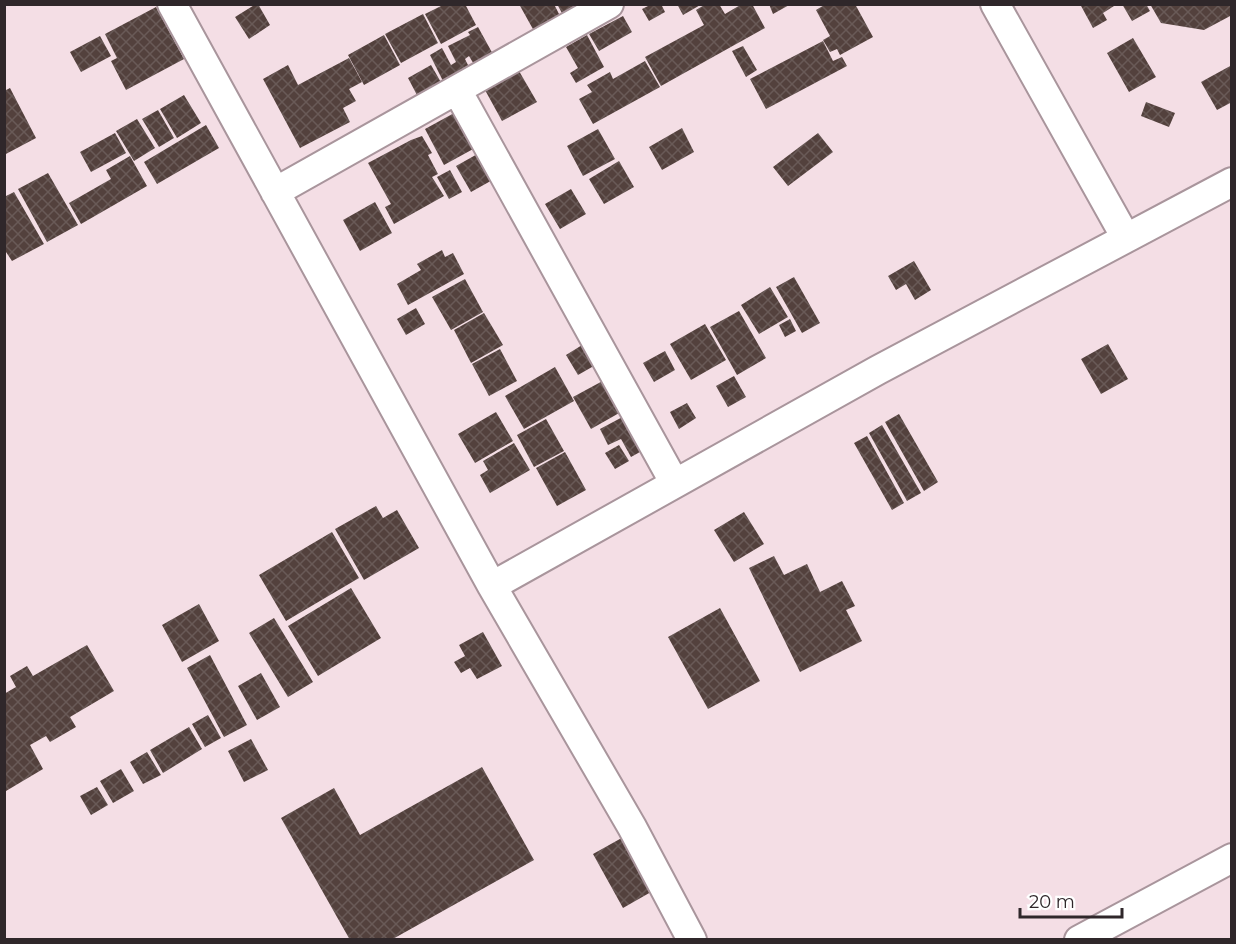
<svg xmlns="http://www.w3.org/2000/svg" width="1236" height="944" font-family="Montserrat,sans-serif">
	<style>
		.building { fill: url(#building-cross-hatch) }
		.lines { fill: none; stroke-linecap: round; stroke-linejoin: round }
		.street-casing { stroke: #a9959c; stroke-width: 32 }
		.street { stroke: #fff; stroke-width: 28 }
	</style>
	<defs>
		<pattern id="building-cross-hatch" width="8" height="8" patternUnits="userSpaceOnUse" patternTransform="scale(1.5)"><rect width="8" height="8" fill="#53413d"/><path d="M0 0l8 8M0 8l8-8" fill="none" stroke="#695a57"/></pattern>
	</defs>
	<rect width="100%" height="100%" fill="#f4dee5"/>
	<!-- building -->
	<path class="building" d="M 256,4 L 258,4 L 270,25 L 249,39 L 235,17 Z
		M 445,4 L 465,4 L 476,25 L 441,44 L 425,14 Z
		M 519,4 L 554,4 L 560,16 L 534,31 Z
		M 557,4 L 581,4 L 563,15 Z
		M 652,4 L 661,4 L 665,12 L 649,21 L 642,9 Z
		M 677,4 L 702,4 L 683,15 Z
		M 706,4 L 719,4 L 725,14 L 742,4 L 752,4 L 765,28 L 661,86 L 645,57 L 704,25 L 696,10 Z
		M 769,4 L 791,4 L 773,14 Z
		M 826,4 L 855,4 L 873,37 L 840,55 L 837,49 L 830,52 L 823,40 L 830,36 L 816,10 Z
		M 1080,4 L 1113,4 L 1114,6 L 1103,13 L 1107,20 L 1093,28 Z
		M 1122,4 L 1146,4 L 1150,11 L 1132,21 Z
		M 1150,4 L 1232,4 L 1232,15 L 1204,30 L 1161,23 Z
		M 156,7 L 184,59 L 126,90 L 111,61 L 117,58 L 105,34 Z
		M 423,14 L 438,43 L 401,63 L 385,34 Z
		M 623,16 L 632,32 L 599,51 L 589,34 Z
		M 478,27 L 494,56 L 475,66 L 469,56 L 465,59 L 470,69 L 444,83 L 430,55 L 442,48 L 451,65 L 456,62 L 448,46 L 470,35 L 468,32 Z
		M 384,35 L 400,65 L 364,85 L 348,55 Z
		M 587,35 L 604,67 L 576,83 L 570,73 L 578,68 L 566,47 Z
		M 100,36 L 111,56 L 81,72 L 70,52 Z
		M 1133,38 L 1156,77 L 1129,92 L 1107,53 Z
		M 823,41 L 833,61 L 842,57 L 847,66 L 766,109 L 750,79 Z
		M 743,46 L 757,70 L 746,77 L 732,51 Z
		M 349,58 L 362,82 L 349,89 L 356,101 L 343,108 L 350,122 L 300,148 L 263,79 L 288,65 L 298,85 Z
		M 645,61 L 660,87 L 593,124 L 579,99 L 592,92 L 587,85 L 610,72 L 613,79 Z
		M 431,65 L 442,84 L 418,97 L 408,78 Z
		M 1232,65 L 1232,102 L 1217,110 L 1201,82 Z
		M 519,71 L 537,102 L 502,121 L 485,90 Z
		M 10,88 L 36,138 L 4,155 L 4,91 Z
		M 184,95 L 201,123 L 177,138 L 160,109 Z
		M 1146,102 L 1175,113 L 1169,127 L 1141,116 Z
		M 158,110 L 174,138 L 159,147 L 142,119 Z
		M 456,112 L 475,148 L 444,165 L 425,129 Z
		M 137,119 L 155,148 L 134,161 L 116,131 Z
		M 206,125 L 219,148 L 157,184 L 144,162 Z
		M 682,128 L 694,152 L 662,170 L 649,147 Z
		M 598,129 L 615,159 L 583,176 L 567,146 Z
		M 115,133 L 126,153 L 91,172 L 80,152 Z
		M 818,133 L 833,152 L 788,186 L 773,167 Z
		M 422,136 L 432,153 L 428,155 L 438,174 L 432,177 L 444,196 L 394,224 L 385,207 L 391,204 L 368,163 L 411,140 Z
		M 481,152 L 496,178 L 471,192 L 456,166 Z
		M 130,156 L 147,186 L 81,224 L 69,203 L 111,179 L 106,170 Z
		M 619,161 L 634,187 L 604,204 L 589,179 Z
		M 450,170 L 462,192 L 449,199 L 437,177 Z
		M 48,173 L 78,225 L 47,242 L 18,189 Z
		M 571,189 L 586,214 L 560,229 L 545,204 Z
		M 14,192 L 44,244 L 12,261 L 4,249 L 4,197 Z
		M 375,202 L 392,233 L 360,251 L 343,220 Z
		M 442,250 L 445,257 L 453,253 L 464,274 L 408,305 L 397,284 L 421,270 L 417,264 Z
		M 914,261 L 931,290 L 915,300 L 906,284 L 896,290 L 888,276 Z
		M 794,277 L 820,323 L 802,333 L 776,287 Z
		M 465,279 L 483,312 L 451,330 L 432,297 Z
		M 770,287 L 788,317 L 759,334 L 741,305 Z
		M 416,308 L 425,324 L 406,335 L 397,319 Z
		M 739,311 L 766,358 L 737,375 L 710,327 Z
		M 484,313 L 503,345 L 471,363 L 454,330 Z
		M 790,319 L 796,331 L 785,337 L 779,325 Z
		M 705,324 L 726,360 L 691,380 L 670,344 Z
		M 587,342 L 599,363 L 578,375 L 566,355 Z
		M 1108,344 L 1128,379 L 1101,394 L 1081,359 Z
		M 500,349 L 517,381 L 489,396 L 472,364 Z
		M 665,351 L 675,370 L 654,382 L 643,363 Z
		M 555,367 L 574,401 L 524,429 L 505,396 Z
		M 734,376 L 746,397 L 728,407 L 716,386 Z
		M 610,377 L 628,408 L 591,429 L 573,397 Z
		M 687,403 L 696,418 L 679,429 L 670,412 Z
		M 496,412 L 513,441 L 475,463 L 458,434 Z
		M 630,413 L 649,447 L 631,457 L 621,439 L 608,445 L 600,429 Z
		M 899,414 L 938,482 L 924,491 L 885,422 Z
		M 546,419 L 564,451 L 534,467 L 517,435 Z
		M 882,425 L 921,493 L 907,501 L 869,433 Z
		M 867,436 L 904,503 L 892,510 L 854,443 Z
		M 514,443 L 530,470 L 490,493 L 480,475 L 488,470 L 483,461 Z
		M 619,445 L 629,461 L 615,469 L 605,453 Z
		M 565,452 L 586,490 L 557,506 L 536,468 Z
		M 376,506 L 383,518 L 397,510 L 419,548 L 364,580 L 335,529 Z
		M 744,512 L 764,544 L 734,562 L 714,530 Z
		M 332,532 L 359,578 L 286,621 L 259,575 Z
		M 774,556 L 784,575 L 807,564 L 820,592 L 842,581 L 855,606 L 846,610 L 862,641 L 800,672 L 749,568 Z
		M 351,588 L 381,638 L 318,676 L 288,626 Z
		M 199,604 L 219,641 L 182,662 L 162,625 Z
		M 720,608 L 760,681 L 708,709 L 668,637 Z
		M 274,618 L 313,682 L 288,697 L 249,633 Z
		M 483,632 L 502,666 L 477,679 L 470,668 L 461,673 L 454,662 L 465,656 L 459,645 Z
		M 87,645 L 114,691 L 70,717 L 76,727 L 50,742 L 46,736 L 30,745 L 43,769 L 6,791 L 4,694 L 16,687 L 10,676 L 27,666 L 33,676 Z
		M 210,655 L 247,725 L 224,737 L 187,668 Z
		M 261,673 L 280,707 L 257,720 L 238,686 Z
		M 208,715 L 221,738 L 205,747 L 192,724 Z
		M 189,727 L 202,749 L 163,773 L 150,750 Z
		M 251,739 L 268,770 L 244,782 L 228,751 Z
		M 147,752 L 161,775 L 143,784 L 130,762 Z
		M 482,767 L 534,860 L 391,940 L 350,940 L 281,818 L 334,788 L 360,835 Z
		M 121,769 L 134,791 L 113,803 L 100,781 Z
		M 97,787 L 108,805 L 91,815 L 80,796 Z
		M 627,835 L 658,888 L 623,908 L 593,854 Z"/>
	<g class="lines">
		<!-- street casing -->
		<g class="street-casing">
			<path id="street" d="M 172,4 L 492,586
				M 995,4 L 1126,238
				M 457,90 L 674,482
				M 275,192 L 609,4
				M 692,940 L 632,827 L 492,586 L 878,370 L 1232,182
				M 1079,940 L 1232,858"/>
		</g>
		<!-- street -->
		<use href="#street" class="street"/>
	</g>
	<!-- border -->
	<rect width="1236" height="944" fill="none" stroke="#2f272a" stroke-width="12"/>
	<!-- scale -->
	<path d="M1020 908v9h102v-9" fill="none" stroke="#2f272a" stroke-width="3"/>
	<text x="1029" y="908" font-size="18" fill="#2f272a" stroke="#ffffff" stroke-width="4.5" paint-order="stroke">20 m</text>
</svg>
